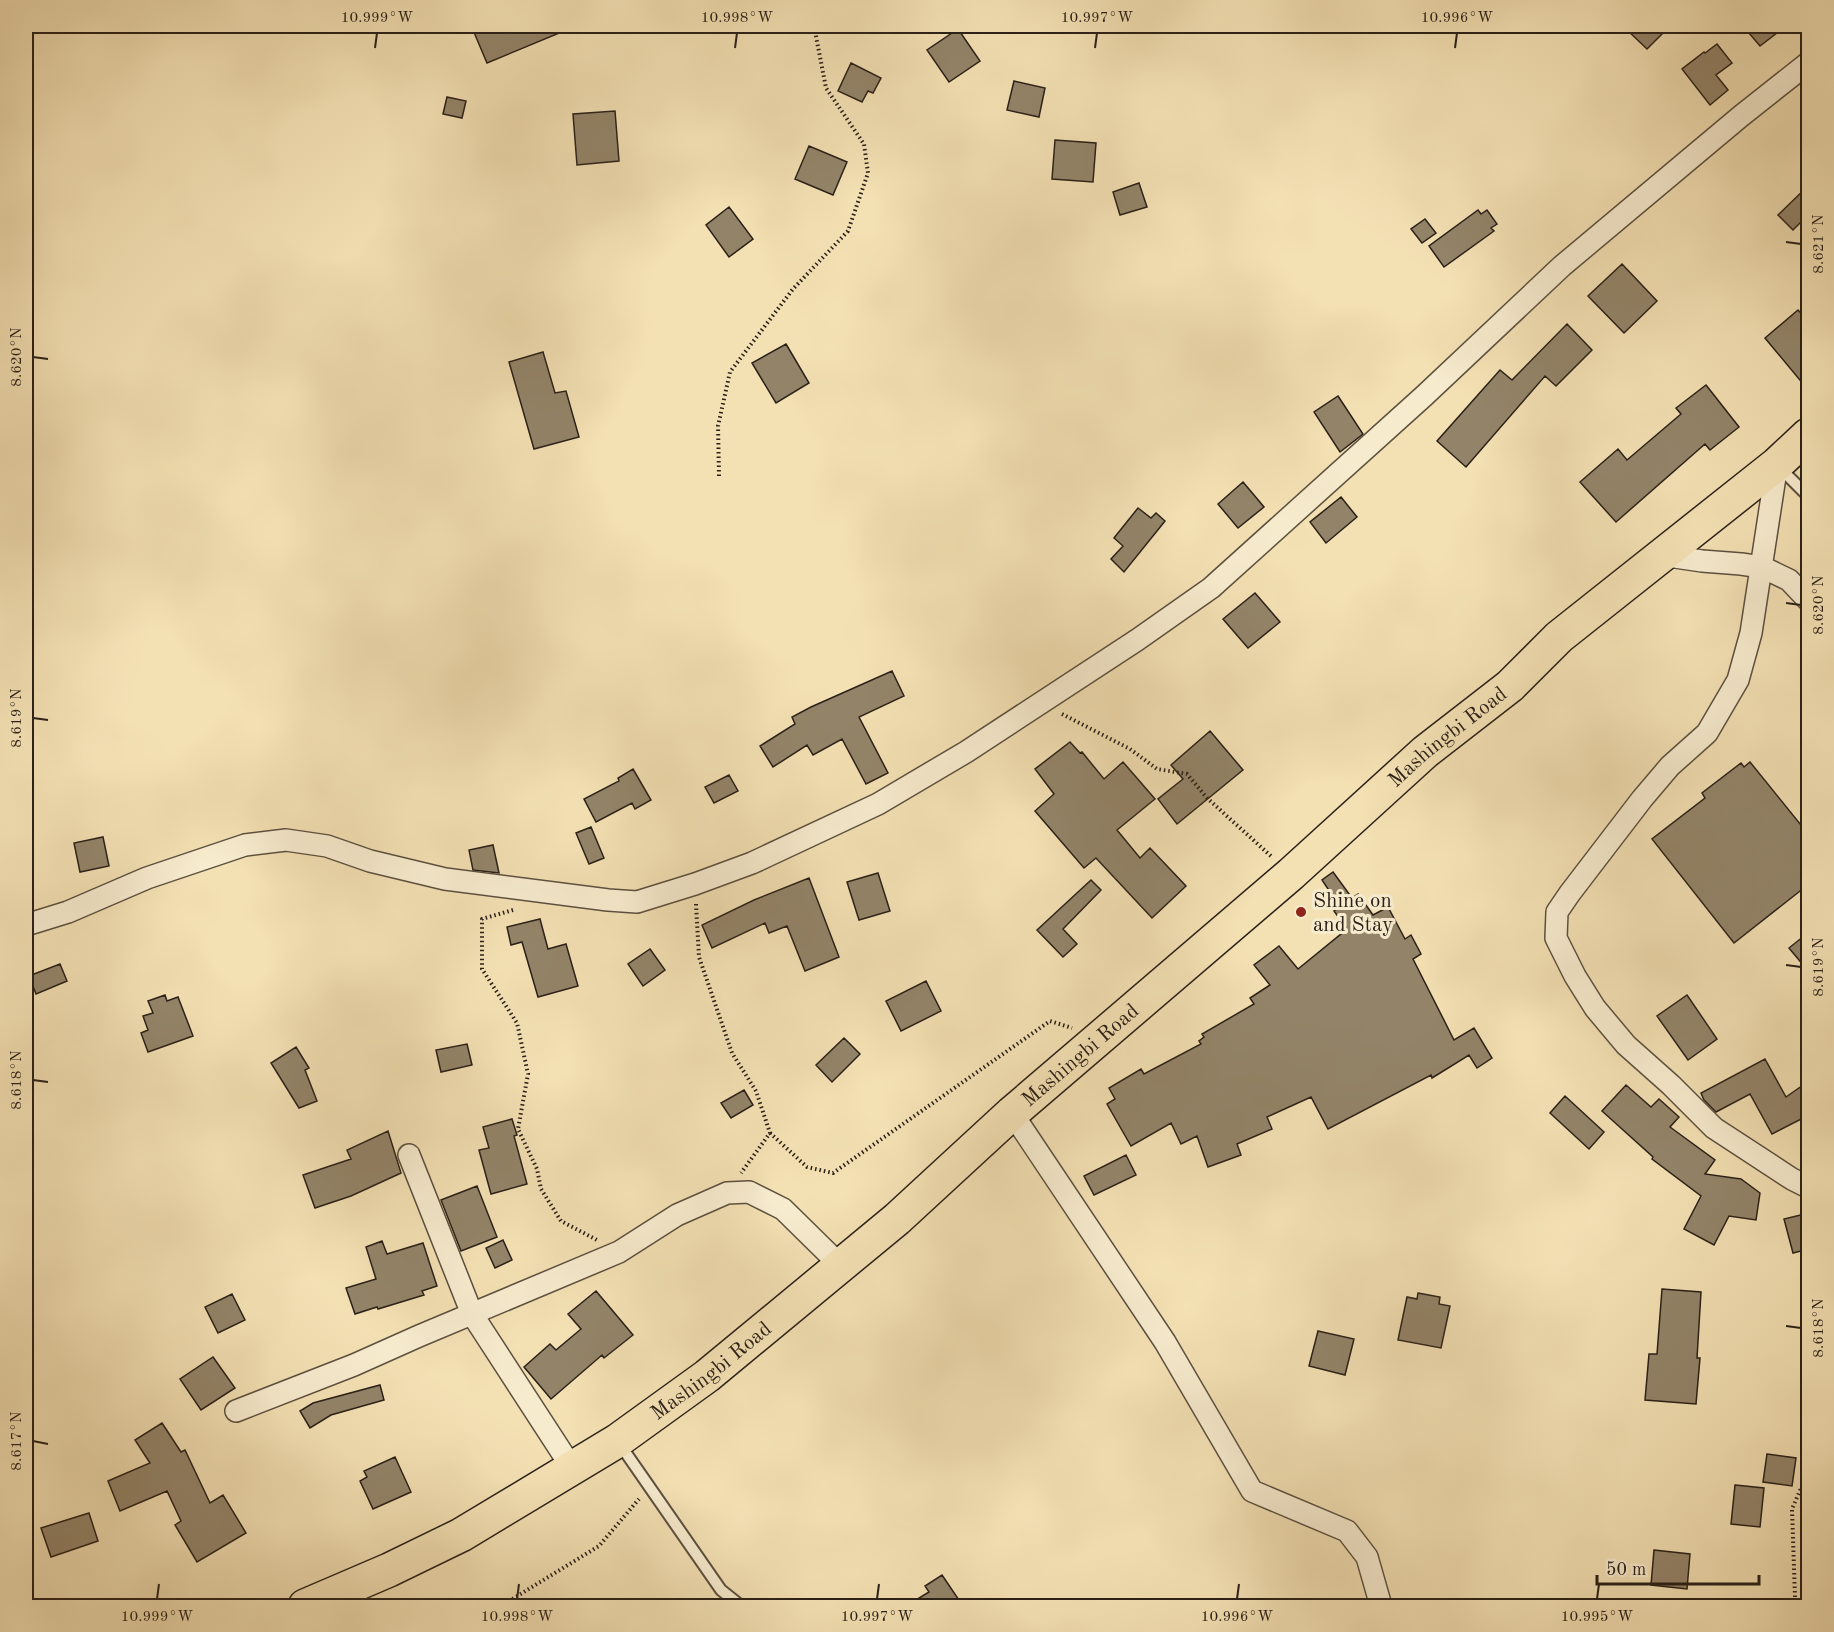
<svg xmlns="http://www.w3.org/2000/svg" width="1834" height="1632" font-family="'Old Standard TT',serif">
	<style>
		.building { fill: #938469; stroke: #2a2018; stroke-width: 1.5 }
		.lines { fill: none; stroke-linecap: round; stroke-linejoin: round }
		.service-casing { stroke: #5c503f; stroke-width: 14 }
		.minor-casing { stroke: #5c503f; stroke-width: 24 }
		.primary-casing { stroke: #2a2018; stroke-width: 36 }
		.path { stroke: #2a2018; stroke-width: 4; stroke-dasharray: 1.5 3; stroke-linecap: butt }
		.service { stroke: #f7ebce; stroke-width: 10 }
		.minor { stroke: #f7ebce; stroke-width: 21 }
		.primary { stroke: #f3e0b3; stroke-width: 33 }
		.ticks { fill: none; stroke: #2a2018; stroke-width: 2 }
		.poi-dot { fill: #8f2418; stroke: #f7ebce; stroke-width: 2 }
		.labels { text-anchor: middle; stroke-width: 6; stroke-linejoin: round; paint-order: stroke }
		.street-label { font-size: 21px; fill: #2a2018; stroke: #f7ebce }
		.poi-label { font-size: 21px; fill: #2a2018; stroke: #f7ebce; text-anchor: start }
		.neatline { fill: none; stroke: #2a2018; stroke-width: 2 }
		.ticks-label { font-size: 15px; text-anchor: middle; fill: #2a2018 }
	</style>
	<rect width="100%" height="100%" fill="#f3e0b3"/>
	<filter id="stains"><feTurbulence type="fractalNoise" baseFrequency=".00333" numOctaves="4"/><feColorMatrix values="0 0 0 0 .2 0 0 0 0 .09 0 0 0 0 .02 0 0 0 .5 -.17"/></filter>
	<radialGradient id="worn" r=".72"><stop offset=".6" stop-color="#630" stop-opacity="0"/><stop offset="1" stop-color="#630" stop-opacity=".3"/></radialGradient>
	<!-- building -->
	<path class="building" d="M 483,26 L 576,26 L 487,63 L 473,30 Z
		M 1623,26 L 1670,26 L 1647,49 Z
		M 1743,26 L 1786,26 L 1760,46 Z
		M 958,29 L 980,61 L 949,82 L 927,50 Z
		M 1717,44 L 1732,63 L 1716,75 L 1728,90 L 1710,105 L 1682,69 L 1704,52 L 1705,53 Z
		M 851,63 L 881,78 L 873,93 L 868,91 L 862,102 L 838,91 Z
		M 1014,81 L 1045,88 L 1039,117 L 1007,110 Z
		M 447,97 L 466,101 L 462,118 L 443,114 Z
		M 615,111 L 619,161 L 577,165 L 573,114 Z
		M 1055,140 L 1096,143 L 1093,182 L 1052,179 Z
		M 809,146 L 847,162 L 833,195 L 795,179 Z
		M 1139,183 L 1147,207 L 1120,215 L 1113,192 Z
		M 1809,185 L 1809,214 L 1793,230 L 1778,215 Z
		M 729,207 L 753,239 L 729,257 L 706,225 Z
		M 1478,210 L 1481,214 L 1487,210 L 1497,224 L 1491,228 L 1494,231 L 1444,267 L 1429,246 Z
		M 1425,219 L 1436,233 L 1422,243 L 1411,229 Z
		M 1622,264 L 1657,301 L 1624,333 L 1588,296 Z
		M 1798,310 L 1809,322 L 1809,391 L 1765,338 Z
		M 1567,324 L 1592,350 L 1556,386 L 1545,376 L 1466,467 L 1437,441 L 1500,370 L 1512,380 Z
		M 786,344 L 809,383 L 776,403 L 752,363 Z
		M 543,352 L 555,393 L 566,391 L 579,437 L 534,449 L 509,362 Z
		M 1706,385 L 1739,427 L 1710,450 L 1705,444 L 1616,522 L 1580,482 L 1618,449 L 1627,460 L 1681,414 L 1676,408 Z
		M 1338,396 L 1363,434 L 1340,452 L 1314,412 Z
		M 1243,482 L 1264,507 L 1238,528 L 1218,504 Z
		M 1341,497 L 1357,517 L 1326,543 L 1310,522 Z
		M 1138,508 L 1151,518 L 1156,513 L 1165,521 L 1124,572 L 1111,559 L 1123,546 L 1114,538 Z
		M 1255,593 L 1280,622 L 1248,648 L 1223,619 Z
		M 892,671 L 904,696 L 859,717 L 888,773 L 866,784 L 842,739 L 813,755 L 807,745 L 773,767 L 760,746 L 795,724 L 792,717 L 811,707 Z
		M 1210,731 L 1243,770 L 1177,824 L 1158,799 L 1183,779 L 1171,765 Z
		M 1070,742 L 1080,753 L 1082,752 L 1104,779 L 1123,762 L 1155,799 L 1117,830 L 1140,858 L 1150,848 L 1186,886 L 1152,918 L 1096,858 L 1084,868 L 1035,811 L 1054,794 L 1035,769 Z
		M 1750,762 L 1809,835 L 1809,884 L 1734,943 L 1652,839 L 1705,798 L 1702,793 L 1741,763 L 1744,767 Z
		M 633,769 L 651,800 L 635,809 L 632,803 L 596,822 L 584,799 L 619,781 L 618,778 Z
		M 729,775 L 738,791 L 714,803 L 705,787 Z
		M 591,827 L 604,858 L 589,864 L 576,833 Z
		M 103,837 L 109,866 L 80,872 L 74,843 Z
		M 493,845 L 499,873 L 473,870 L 469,850 Z
		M 1333,872 L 1352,898 L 1358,894 L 1373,915 L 1388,907 L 1405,939 L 1411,935 L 1421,954 L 1413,959 L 1454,1040 L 1474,1028 L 1492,1058 L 1477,1068 L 1469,1055 L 1432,1078 L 1431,1075 L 1328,1129 L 1311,1097 L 1267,1117 L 1272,1129 L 1237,1144 L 1241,1155 L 1208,1167 L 1197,1136 L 1181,1144 L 1171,1123 L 1131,1146 L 1107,1104 L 1115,1099 L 1109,1088 L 1141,1069 L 1144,1074 L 1201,1044 L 1199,1041 L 1204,1037 L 1202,1034 L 1254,1004 L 1250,998 L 1270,985 L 1254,965 L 1279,946 L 1298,969 L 1347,929 L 1334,911 L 1340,907 L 1322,880 Z
		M 878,873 L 890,911 L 859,920 L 847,882 Z
		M 809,878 L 839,957 L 805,971 L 787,926 L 769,933 L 765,923 L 712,948 L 702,925 L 754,900 Z
		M 1091,880 L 1101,890 L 1063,929 L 1077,944 L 1063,957 L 1037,930 Z
		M 540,919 L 548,949 L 566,944 L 578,986 L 538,997 L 522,942 L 511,945 L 507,927 Z
		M 1809,932 L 1809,972 L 1789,948 Z
		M 650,949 L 665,970 L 643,986 L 628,964 Z
		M 60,964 L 67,981 L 36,994 L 29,976 Z
		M 926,981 L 941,1011 L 901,1031 L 886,1001 Z
		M 165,995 L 167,1001 L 178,997 L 193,1036 L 148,1052 L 141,1033 L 148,1030 L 143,1016 L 153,1013 L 148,1001 Z
		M 1687,995 L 1717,1039 L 1688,1060 L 1657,1016 Z
		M 844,1038 L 860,1054 L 832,1082 L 816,1065 Z
		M 467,1044 L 472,1065 L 441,1072 L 436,1050 Z
		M 296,1047 L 309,1068 L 305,1070 L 317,1101 L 299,1108 L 271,1063 Z
		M 1765,1059 L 1786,1097 L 1809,1081 L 1809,1115 L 1772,1134 L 1750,1094 L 1716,1112 L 1704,1100 L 1701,1093 Z
		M 1626,1085 L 1651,1107 L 1659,1099 L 1679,1117 L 1670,1127 L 1715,1160 L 1705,1174 L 1741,1179 L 1760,1193 L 1756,1220 L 1729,1216 L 1714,1245 L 1684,1229 L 1701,1196 L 1652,1159 L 1653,1157 L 1602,1111 Z
		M 744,1090 L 753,1105 L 731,1118 L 721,1103 Z
		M 1565,1096 L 1604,1132 L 1589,1149 L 1550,1113 Z
		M 512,1119 L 517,1135 L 514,1136 L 527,1184 L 491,1194 L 479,1150 L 489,1148 L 483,1127 Z
		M 388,1131 L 401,1173 L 351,1196 L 315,1208 L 303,1175 L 351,1159 L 347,1150 Z
		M 1126,1155 L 1136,1175 L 1094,1195 L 1084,1176 Z
		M 477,1186 L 497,1237 L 461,1251 L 441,1200 Z
		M 1809,1213 L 1809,1249 L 1793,1253 L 1784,1219 Z
		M 503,1240 L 512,1260 L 495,1268 L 486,1248 Z
		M 382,1241 L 387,1254 L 423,1243 L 437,1286 L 422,1291 L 424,1295 L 378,1309 L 377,1307 L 355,1314 L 346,1288 L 376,1279 L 366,1247 Z
		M 1662,1289 L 1701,1292 L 1697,1358 L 1700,1358 L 1696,1404 L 1645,1400 L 1649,1354 L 1657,1354 Z
		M 596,1291 L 633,1335 L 604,1358 L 602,1355 L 551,1399 L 524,1367 L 550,1344 L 556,1350 L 581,1329 L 568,1314 Z
		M 1418,1293 L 1440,1297 L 1439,1304 L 1450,1306 L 1441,1348 L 1398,1340 L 1407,1297 L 1417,1299 Z
		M 232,1294 L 245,1320 L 218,1333 L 205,1307 Z
		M 1318,1331 L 1354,1339 L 1345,1375 L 1309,1366 Z
		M 213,1357 L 235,1388 L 201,1410 L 180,1379 Z
		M 380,1385 L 384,1400 L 331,1415 L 310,1428 L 300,1411 L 313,1403 Z
		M 162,1423 L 181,1452 L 185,1450 L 210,1503 L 223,1495 L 246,1533 L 197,1562 L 175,1525 L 181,1521 L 167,1491 L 120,1511 L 108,1481 L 150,1463 L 135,1440 Z
		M 1767,1454 L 1796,1458 L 1792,1486 L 1763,1482 Z
		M 395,1457 L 411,1492 L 373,1509 L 360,1481 L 367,1477 L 364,1471 Z
		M 1735,1485 L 1764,1488 L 1760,1527 L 1731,1524 Z
		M 89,1513 L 98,1541 L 51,1557 L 41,1528 Z
		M 1654,1550 L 1690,1554 L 1687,1589 L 1651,1585 Z
		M 942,1575 L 963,1606 L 906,1606 L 929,1592 L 925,1586 Z"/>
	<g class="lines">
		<!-- service casing -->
		<g class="service-casing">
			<path id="service" d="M 1779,467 L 1808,496
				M 619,1443 L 721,1590 L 741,1606"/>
		</g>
		<!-- minor casing -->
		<g class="minor-casing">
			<path id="minor" d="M 1777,464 L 1751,633 L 1738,680 L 1707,733 L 1670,766 L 1642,799 L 1570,893 L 1557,912 L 1556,938 L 1575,976 L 1595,1008 L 1626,1045 L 1671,1085 L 1714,1128 L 1792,1179 L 1808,1187
				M 1661,555 L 1702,561 L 1741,564 L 1762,567 L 1789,580 L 1808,600
				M 26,925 L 68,912 L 147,878 L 245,845 L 286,840 L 327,846 L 370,861 L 445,879 L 608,900 L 637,902 L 695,884 L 752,863 L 878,804 L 966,752 L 1137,640 L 1211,588 L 1424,396 L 1562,266 L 1741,116 L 1808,63
				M 1012,1113 L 1165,1342 L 1252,1491 L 1347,1531 L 1367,1557 L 1381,1606
				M 409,1155 L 472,1314 L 572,1468
				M 236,1411 L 354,1365 L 419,1336 L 619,1252 L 677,1215 L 727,1193 L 749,1192 L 783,1209 L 840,1265"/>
		</g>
		<!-- primary casing -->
		<g class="primary-casing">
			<g id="primary">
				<path id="s1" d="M 305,1606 L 389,1570 L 461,1535 L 617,1441 L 707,1376 L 897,1219 L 1012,1113 L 1291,874 L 1425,752 L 1510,686 L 1559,637 L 1777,464 L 1808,435"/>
			</g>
		</g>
		<!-- path -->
		<path class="path" d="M 719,476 L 718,426 L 730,372 L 793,289 L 848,231 L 868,173 L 864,144 L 826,88 L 814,26
			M 1062,714 L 1130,749 L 1157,769 L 1187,774 L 1207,798 L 1272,857
			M 696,904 L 699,957 L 732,1053 L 756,1091 L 770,1133 L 741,1173
			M 513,910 L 482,919 L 482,969 L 517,1023 L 528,1074 L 518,1129 L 537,1169 L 541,1189 L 561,1221 L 597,1240
			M 770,1133 L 807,1167 L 833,1173 L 1050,1021 L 1072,1028
			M 1795,1597 L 1792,1509 L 1808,1472
			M 501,1606 L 599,1546 L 639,1499"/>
		<!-- service -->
		<use href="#service" class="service"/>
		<!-- minor -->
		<use href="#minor" class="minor"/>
		<!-- primary -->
		<use href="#primary" class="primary"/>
	</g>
	<!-- ticks -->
	<path class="ticks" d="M 375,48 L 377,33M 735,48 L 737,33M 1095,48 L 1097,33M 1455,48 L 1457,33M 1786,242 L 1801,244M 33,357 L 48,359M 1786,603 L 1801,605M 33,718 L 48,720M 1786,965 L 1801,967M 33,1080 L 48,1082M 1786,1326 L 1801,1328M 33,1441 L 48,1444M 157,1599 L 159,1584M 517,1599 L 519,1584M 877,1599 L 879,1584M 1237,1599 L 1239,1584M 1597,1599 L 1599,1584"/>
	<!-- markers -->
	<circle class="poi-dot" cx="1301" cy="912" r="6"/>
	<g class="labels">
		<!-- street labels -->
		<g class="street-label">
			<text dy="7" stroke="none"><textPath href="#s1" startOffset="1443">Mashingbi Road</textPath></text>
			<text dy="7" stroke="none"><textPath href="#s1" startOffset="957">Mashingbi Road</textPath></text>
			<text dy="7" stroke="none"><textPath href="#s1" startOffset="471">Mashingbi Road</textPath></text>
		</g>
		<!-- poi labels -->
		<g class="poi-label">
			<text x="1313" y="907">Shine on<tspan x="1313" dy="24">and Stay</tspan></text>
		</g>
	</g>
	<!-- margin -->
	<rect width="1834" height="1632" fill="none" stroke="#f3e0b3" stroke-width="66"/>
	<!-- scale -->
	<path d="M1597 1575v9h162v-9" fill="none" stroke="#2a2018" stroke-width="3"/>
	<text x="1606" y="1575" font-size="18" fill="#2a2018" stroke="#f7ebce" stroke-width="4.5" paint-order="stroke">50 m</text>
	<rect x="33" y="33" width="1768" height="1566" class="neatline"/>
	<g class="ticks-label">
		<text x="377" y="22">10.999°W</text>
		<text x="737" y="22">10.998°W</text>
		<text x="1097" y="22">10.997°W</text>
		<text x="1457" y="22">10.996°W</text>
		<text transform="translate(1818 244) rotate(-90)" y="5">8.621°N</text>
		<text transform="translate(16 357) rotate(-90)" y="5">8.620°N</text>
		<text transform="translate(1818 605) rotate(-90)" y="5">8.620°N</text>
		<text transform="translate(16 718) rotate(-90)" y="5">8.619°N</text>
		<text transform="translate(1818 967) rotate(-90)" y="5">8.619°N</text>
		<text transform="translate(16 1080) rotate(-90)" y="5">8.618°N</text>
		<text transform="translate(1818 1328) rotate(-90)" y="5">8.618°N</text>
		<text transform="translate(16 1441) rotate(-90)" y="5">8.617°N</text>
		<text x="157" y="1621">10.999°W</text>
		<text x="517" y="1621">10.998°W</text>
		<text x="877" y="1621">10.997°W</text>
		<text x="1237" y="1621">10.996°W</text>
		<text x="1597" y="1621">10.995°W</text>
	</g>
	<rect width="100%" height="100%" filter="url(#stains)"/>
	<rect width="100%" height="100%" fill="url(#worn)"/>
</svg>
